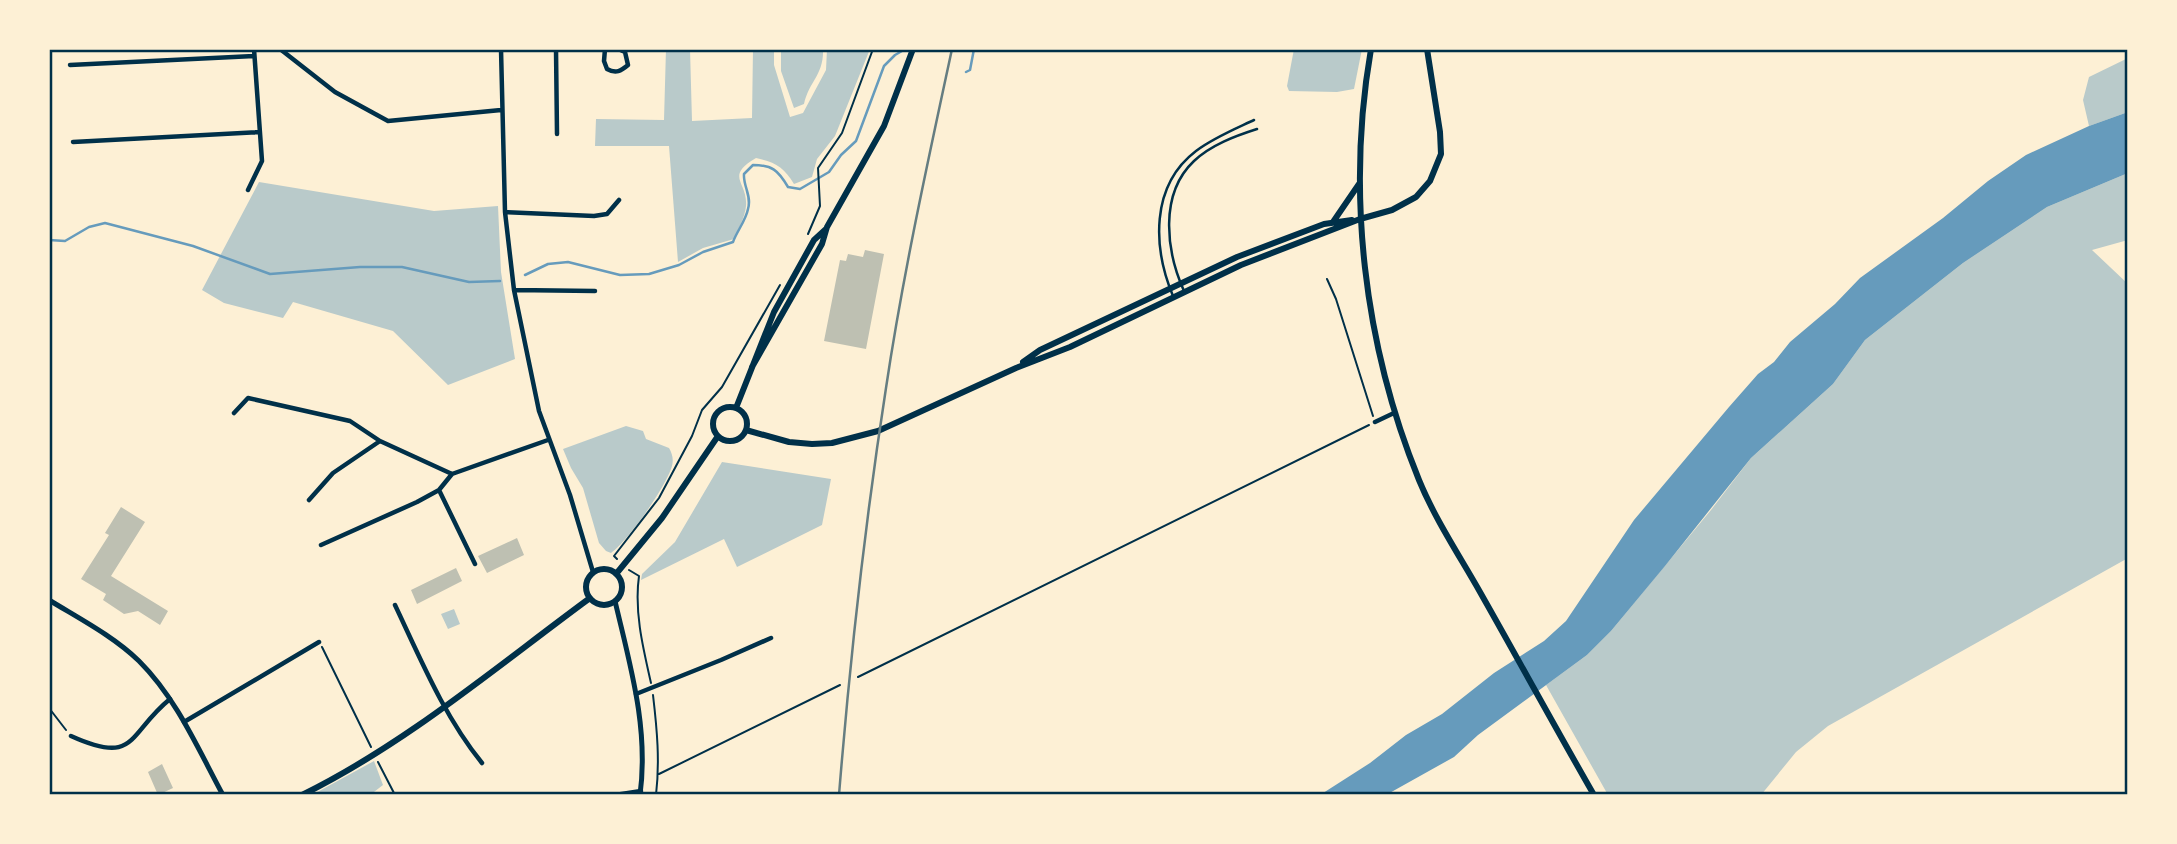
<svg xmlns="http://www.w3.org/2000/svg" width="2177" height="844" font-family="'Source Sans 3',sans-serif">
	<style>
		.green { fill: #b9caca }
		.water { fill: #669bbc }
		.lines { fill: none; stroke-linecap: round; stroke-linejoin: round }
		.stream { stroke: #669bbc; stroke-width: 2.5 }
		.building { fill: #bec0b2 }
		.path { stroke: #003049; stroke-width: 2 }
		.service { stroke: #003049; stroke-width: 2.5 }
		.minor { stroke: #003049; stroke-width: 4.5 }
		.tertiary { stroke: #003049; stroke-width: 5 }
		.secondary { stroke: #003049; stroke-width: 6 }
		.rail { stroke: #657d81; stroke-width: 2.5 }
		.neatline { fill: none; stroke: #003049; stroke-width: 2.5 }
	</style>
	<rect width="100%" height="100%" fill="#fdf0d5"/>
	<!-- green -->
	<path class="green" d="M 666,49 L 690,49 L 692,121 L 752,118 L 753,49 L 774,49 L 774,65 L 790,117 L 803,113 L 826,70 L 827,49 L 870,49 L 835,136 L 817,159 L 812,177 L 794,184 C 784,167 775,162 756,158 C 724,177 748,181 746,206 C 745,217 738,230 734,239 L 703,248 L 678,262 L 669,146 L 595,146 L 596,119 L 664,120 Z
		M 781,49 L 823,49 C 824,75 809,81 804,104 L 794,108 L 781,71 Z
		M 1294,49 L 1362,49 L 1354,89 L 1337,92 L 1289,91 L 1287,86 Z
		M 2128,58 L 2128,112 L 2089,126 L 2083,100 L 2089,77 Z
		M 2128,173 L 2128,240 L 2092,250 L 2128,284 L 2128,558 L 1828,726 L 1796,752 L 1761,795 L 1608,795 L 1546,685 L 1587,655 L 1611,631 L 1711,510 L 1751,458 L 1833,384 L 1865,340 L 1963,263 L 2047,207 Z
		M 259,182 L 434,211 L 498,206 L 501,272 L 515,359 L 448,385 L 393,331 L 293,302 L 283,318 L 224,303 L 202,290 Z
		M 626,426 L 643,431 L 646,439 L 669,448 C 673,455 674,461 671,469 C 664,489 628,541 611,553 L 606,551 L 599,543 L 583,488 L 571,468 L 563,449 Z
		M 722,462 L 831,479 L 822,525 L 737,567 L 724,539 L 641,580 L 642,574 L 675,542 Z
		M 454,609 L 460,624 L 448,629 L 441,614 Z
		M 374,761 L 383,785 L 370,795 L 312,795 Z"/>
	<!-- water -->
	<path class="water" d="M 2128,112 L 2128,173 L 2047,207 L 1963,263 L 1865,340 L 1833,384 L 1751,458 L 1665,566 L 1611,631 L 1587,655 L 1478,735 L 1454,757 L 1386,795 L 1320,795 L 1370,763 L 1406,735 L 1442,714 L 1494,673 L 1544,641 L 1566,621 L 1634,520 L 1729,407 L 1758,374 L 1774,362 L 1790,342 L 1835,304 L 1860,278 L 1943,218 L 1988,181 L 2026,155 L 2089,126 Z"/>
	<g class="lines">
		<!-- stream -->
		<path class="stream" d="M 966,72 L 970,70 L 974,49
			M 49,240 L 65,241 L 89,227 L 105,223 L 193,246 L 270,274 L 360,267 L 402,267 L 469,282 L 500,281
			M 525,275 L 548,264 L 568,262 L 620,275 L 649,274 L 679,265 L 703,252 L 733,242 C 737,231 746,220 748,209 C 752,196 743,186 744,174 L 753,165 C 772,165 778,170 788,187 L 800,189 L 829,172 L 841,155 L 856,141 L 884,66 L 895,55 L 902,51"/>
	</g>
	<!-- building -->
	<path class="building" d="M 865,250 L 884,254 L 866,349 L 824,341 L 840,260 L 846,261 L 848,254 L 863,257 Z
		M 121,507 L 145,522 L 111,576 L 168,611 L 160,625 L 138,611 L 124,614 L 103,600 L 106,594 L 81,579 L 109,535 L 105,533 Z
		M 517,538 L 524,555 L 487,573 L 478,556 Z
		M 456,568 L 462,581 L 417,604 L 411,590 Z
		M 162,764 L 173,788 L 158,795 L 148,772 Z"/>
	<g class="lines">
		<!-- path -->
		<path class="path" d="M 808,234 L 820,206 L 818,168 L 842,133 L 873,49
			M 1327,279 L 1336,299 L 1373,416
			M 617,559 L 614,556 L 659,498 L 692,436 L 702,410 L 722,387 L 780,285
			M 629,570 L 639,576 C 634,611 643,648 651,683
			M 322,647 L 371,747
			M 858,677 L 1369,425
			M 653,695 C 657,729 660,761 656,795
			M 49,708 L 66,730
			M 378,762 L 395,795
			M 659,774 L 840,685"/>
		<!-- service -->
		<path class="service" d="M 1184,291 C 1166,251 1159,194 1194,161 C 1211,145 1235,136 1257,129
			M 1173,296 C 1153,248 1150,186 1196,151 C 1213,138 1235,129 1254,120"/>
		<!-- minor -->
		<path class="minor" d="M 280,49 L 335,92 L 388,121 L 501,110
			M 501,49 L 505,212 L 514,290 L 539,411 L 570,495 L 593,572
			M 556,49 L 557,134
			M 596,49 L 613,49
			M 605,49 L 604,61 L 607,69 C 616,74 621,71 628,65 L 625,52 L 618,49
			M 70,65 L 254,56
			M 73,142 L 259,132
			M 248,190 L 262,161 L 254,49
			M 505,212 L 594,216 L 607,214 L 619,200
			M 514,290 L 595,291
			M 234,413 L 248,398 L 350,421 L 380,441 L 452,474 L 548,440
			M 1375,422 L 1394,413
			M 439,490 L 475,564
			M 309,500 L 333,473 L 380,441
			M 321,545 L 417,502 L 439,490 L 452,474
			M 395,605 C 421,660 444,716 482,763
			M 636,694 L 721,660 L 771,638
			M 184,722 L 319,642
			M 71,736 C 137,766 127,734 170,699
			M 615,795 L 641,791"/>
		<!-- tertiary -->
		<path class="tertiary" d="M 49,600 C 80,619 113,636 139,661 C 177,699 198,749 223,795
			M 615,601 C 630,665 649,728 640,795"/>
		<!-- secondary -->
		<path class="secondary" d="M 1371,49 C 1346,193 1364,345 1419,480 C 1435,519 1459,555 1480,592 C 1518,659 1555,727 1594,795
			M 1333,222 L 1359,184
			M 1023,362 L 1040,350 L 1237,257 L 1324,224 L 1352,220
			M 752,367 L 822,244 L 827,227 L 884,126 L 913,49
			M713 424a17 17 0 1 1 34 0a17 17 0 1 1-34 0Z
			M 736,408 L 774,312 L 814,240 L 826,229
			M 746,430 L 789,442 L 812,444 L 832,443 L 878,431 L 1016,368 L 1070,347 L 1241,265 L 1360,219 L 1392,210 L 1416,197 L 1430,181 L 1441,154 L 1440,132 L 1427,49
			M586 587a18 18 0 1 1 36 0a18 18 0 1 1-36 0Z
			M 616,574 L 662,518 L 718,436
			M 302,795 C 407,743 496,667 590,598"/>
		<!-- rail -->
		<path class="rail" d="M 839,795 C 850,659 865,523 886,388 C 903,274 928,161 952,49"/>
	</g>
	<!-- border -->
	<rect width="2177" height="844" fill="none" stroke="#fdf0d5" stroke-width="102"/>
	<rect x="51" y="51" width="2075" height="742" class="neatline"/>
</svg>
